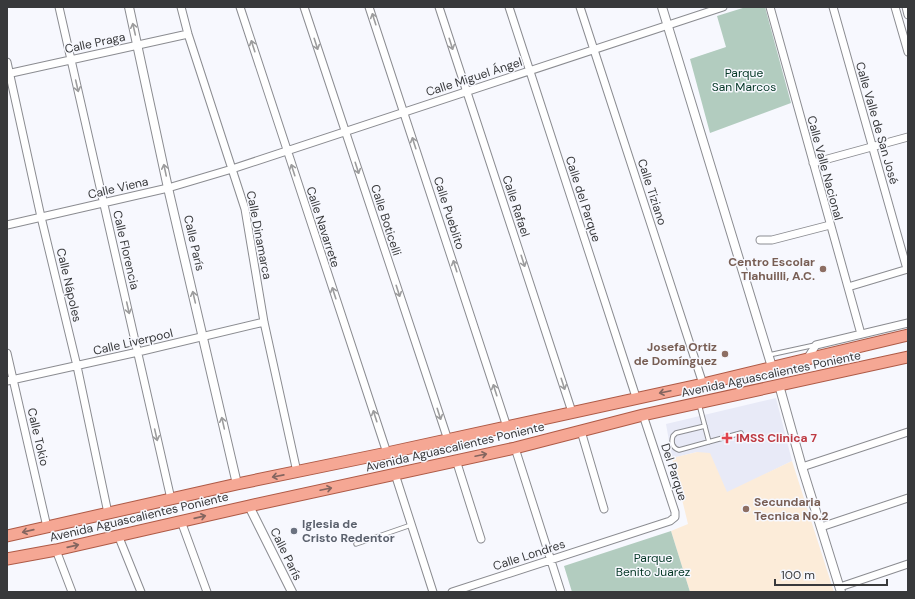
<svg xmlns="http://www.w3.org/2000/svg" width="915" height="599" font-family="'DM Sans',sans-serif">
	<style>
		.built { fill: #e8eaf7 }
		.education { fill: #fcecd9 }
		.green { fill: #b2ccbf }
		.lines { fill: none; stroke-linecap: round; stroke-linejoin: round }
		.service-casing { stroke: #8b8c91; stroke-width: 5.5 }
		.minor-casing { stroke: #8b8c91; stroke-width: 9 }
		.tertiary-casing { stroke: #8b8c91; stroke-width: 10 }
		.primary-casing { stroke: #ae5a46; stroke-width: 13 }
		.service { stroke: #fff; stroke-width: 3.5 }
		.minor { stroke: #fff; stroke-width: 7 }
		.tertiary { stroke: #fff; stroke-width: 8 }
		.primary { stroke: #f5a794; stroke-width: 11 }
		.oneway { stroke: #9c9c9d }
		.oneway2 { stroke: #84655f }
		.education-dot { fill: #8d6e63; stroke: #f7f8fe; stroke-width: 1.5 }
		.health-dot { fill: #e0444e; stroke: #f7f8fe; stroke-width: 1.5 }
		.worship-dot { fill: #6b7280; stroke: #f7f8fe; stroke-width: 1.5 }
		.labels { text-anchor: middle; stroke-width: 3; stroke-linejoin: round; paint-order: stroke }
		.street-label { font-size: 12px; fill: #38393b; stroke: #f7f8fe }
		.park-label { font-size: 12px; fill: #033624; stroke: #f7f8fe }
		.education-label { font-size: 12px; font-weight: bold; fill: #785e54; stroke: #f7f8fe; text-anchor: end }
		.health-label { font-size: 12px; font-weight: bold; fill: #be3a42; stroke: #f7f8fe; text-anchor: start }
		.worship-label { font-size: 12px; font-weight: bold; fill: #5b616d; stroke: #f7f8fe; text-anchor: start }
	</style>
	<rect width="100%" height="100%" fill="#f7f8fe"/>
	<!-- built -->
	<path class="built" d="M 776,398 L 792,461 L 727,493 L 697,452 L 672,458 L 666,424 Z"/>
	<!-- education -->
	<path class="education" d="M 697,452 L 710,453 L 727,492 L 792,461 L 834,592 L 690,592 L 671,531 L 688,524 L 672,458 Z"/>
	<!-- green -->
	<path class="green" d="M 746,7 L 765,7 L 791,103 L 710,133 L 690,59 L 726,47 L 717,16 Z
		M 671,531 L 690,592 L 572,592 L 564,566 Z"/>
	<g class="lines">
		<!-- service casing -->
		<g class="service-casing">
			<path id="service" d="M 769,355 L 815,345
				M 699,404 L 709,442
				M 705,426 L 676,433 L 673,436 C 671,442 672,448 679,450 L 741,433
				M 356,544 L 411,525"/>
		</g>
		<!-- minor casing -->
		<g class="minor-casing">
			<path id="minor" d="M 59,7 L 171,499
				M 181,7 L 188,34 L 245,209 L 264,322 L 297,472
				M 240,7 L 387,453
				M 304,7 L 448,440
				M 369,7 L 507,427
				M 439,7 L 572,412
				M 509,7 L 636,397
				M 580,7 L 703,384
				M 770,7 L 861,334
				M 833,7 L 907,269
				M 895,7 L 908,52
				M 906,7 L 908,15
				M 7,62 L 41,217 L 77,366 L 108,513
				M 7,74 L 188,34
				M 813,163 L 908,137
				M 7,225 L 168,188 L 232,169 L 723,7
				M 760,240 L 772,240 L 830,225
				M 848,287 L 908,269
				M 7,353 L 47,527
				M 807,359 L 816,345 L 908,323
				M 7,381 L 138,352 L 264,322
				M 581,431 L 604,509
				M 515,448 L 561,592
				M 456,460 L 481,539
				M 802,467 L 908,432
				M 395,474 L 433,592
				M 181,521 L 207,592
				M 821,527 L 908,498
				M 118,535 L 141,592
				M 56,550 L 72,592
				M 840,587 L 908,564
				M 452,592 L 670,521 L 675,517 L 675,512 L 643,415"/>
		</g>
		<!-- tertiary casing -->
		<g class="tertiary-casing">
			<path id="tertiary" d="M 129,7 L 168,188 L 237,484
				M 662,7 L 772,367
				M 779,385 L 802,467 L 841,592
				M 249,506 L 292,592"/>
		</g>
		<!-- primary casing -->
		<g class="primary-casing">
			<path id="primary" d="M 7,536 L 237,484 L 387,453 L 703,384 L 908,335
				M 7,559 L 56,550 L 249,506 L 515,448 L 643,415 L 908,357"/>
		</g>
		<!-- service -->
		<use href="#service" class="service"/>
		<!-- minor -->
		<use href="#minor" class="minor"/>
		<!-- tertiary -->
		<use href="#tertiary" class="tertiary"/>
		<!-- primary -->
		<use href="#primary" class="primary"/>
	</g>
	<!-- one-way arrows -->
	<defs><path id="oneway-shaft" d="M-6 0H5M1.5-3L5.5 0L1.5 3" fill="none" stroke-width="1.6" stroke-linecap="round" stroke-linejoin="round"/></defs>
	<g class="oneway">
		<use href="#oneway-shaft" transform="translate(374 19) rotate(-108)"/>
		<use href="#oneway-shaft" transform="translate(134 29) rotate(-103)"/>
		<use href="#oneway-shaft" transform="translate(316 44) rotate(72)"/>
		<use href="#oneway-shaft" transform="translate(451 44) rotate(72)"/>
		<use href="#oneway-shaft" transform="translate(253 46) rotate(-108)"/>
		<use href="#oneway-shaft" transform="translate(77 86) rotate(77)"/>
		<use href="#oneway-shaft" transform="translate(414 143) rotate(-108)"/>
		<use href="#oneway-shaft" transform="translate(357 168) rotate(72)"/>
		<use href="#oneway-shaft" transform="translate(165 170) rotate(-102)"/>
		<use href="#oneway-shaft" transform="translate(293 170) rotate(-108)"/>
		<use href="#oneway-shaft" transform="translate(523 261) rotate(72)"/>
		<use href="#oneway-shaft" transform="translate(455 266) rotate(-108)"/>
		<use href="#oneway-shaft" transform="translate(398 291) rotate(72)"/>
		<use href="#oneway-shaft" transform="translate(334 293) rotate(-108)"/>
		<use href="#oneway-shaft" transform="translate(194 297) rotate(-103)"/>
		<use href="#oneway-shaft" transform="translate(128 308) rotate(77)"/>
		<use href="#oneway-shaft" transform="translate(563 384) rotate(72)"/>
		<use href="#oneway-shaft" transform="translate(495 390) rotate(-108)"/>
		<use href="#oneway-shaft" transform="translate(439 414) rotate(72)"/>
		<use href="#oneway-shaft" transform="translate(375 416) rotate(-108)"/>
		<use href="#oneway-shaft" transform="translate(223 423) rotate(-103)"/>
		<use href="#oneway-shaft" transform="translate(156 435) rotate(77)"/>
	</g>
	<g class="oneway2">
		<use href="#oneway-shaft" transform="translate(665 392) rotate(168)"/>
		<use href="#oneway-shaft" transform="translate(481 455) rotate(-12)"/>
		<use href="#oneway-shaft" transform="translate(278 476) rotate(169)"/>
		<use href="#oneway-shaft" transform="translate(326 489) rotate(-12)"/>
		<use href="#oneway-shaft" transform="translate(200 517) rotate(-13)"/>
		<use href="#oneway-shaft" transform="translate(28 531) rotate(167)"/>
		<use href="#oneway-shaft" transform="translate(73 546) rotate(-13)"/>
	</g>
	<!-- markers -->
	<g class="education-dot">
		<circle cx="823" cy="269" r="4"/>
		<circle cx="725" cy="354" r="4"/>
		<circle cx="746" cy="509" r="4"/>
	</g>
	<path class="health-dot" d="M725 432h4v4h4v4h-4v4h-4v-4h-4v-4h4z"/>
	<circle class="worship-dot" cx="294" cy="531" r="4"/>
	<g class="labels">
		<!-- street labels -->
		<g class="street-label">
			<text transform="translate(95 43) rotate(-12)" y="4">Calle Praga</text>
			<text transform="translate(474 77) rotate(-18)" y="4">Calle Miguel Ángel</text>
			<text transform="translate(877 123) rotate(74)" y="4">Calle Valle de San José</text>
			<text transform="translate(825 168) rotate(75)" y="4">Calle Valle Nacional</text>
			<text transform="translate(118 188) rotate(-13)" y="4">Calle Viena</text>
			<text transform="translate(652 192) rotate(72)" y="4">Calle Tiziano</text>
			<text transform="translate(583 199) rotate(72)" y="4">Calle del Parque</text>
			<text transform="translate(516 206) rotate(72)" y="4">Calle Rafael</text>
			<text transform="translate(449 213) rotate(72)" y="4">Calle Pueblito</text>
			<text transform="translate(386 220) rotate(72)" y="4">Calle Boticelli</text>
			<text transform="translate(323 227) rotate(72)" y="4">Calle Navarrete</text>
			<text transform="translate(259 235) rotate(79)" y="4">Calle Dinamarca</text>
			<text transform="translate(194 243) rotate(77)" y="4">Calle París</text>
			<text transform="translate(126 250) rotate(77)" y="4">Calle Florencia</text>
			<text transform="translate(69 285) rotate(77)" y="4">Calle Nápoles</text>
			<text transform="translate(133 342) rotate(-13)" y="4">Calle Liverpool</text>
			<text transform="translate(771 374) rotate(-12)" y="4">Avenida Aguascalientes Poniente</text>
			<text transform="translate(38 437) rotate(77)" y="4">Calle Tokio</text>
			<text transform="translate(455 447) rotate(-13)" y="4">Avenida Aguascalientes Poniente</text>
			<text transform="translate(674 472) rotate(72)" y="4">Del Parque</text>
			<text transform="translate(139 517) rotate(-13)" y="4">Avenida Aguascalientes Poniente</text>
			<text transform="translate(286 554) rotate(64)" y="4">Calle París</text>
			<text transform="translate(529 555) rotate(-18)" y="4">Calle Londres</text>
		</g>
		<!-- park labels -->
		<g class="park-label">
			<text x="744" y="77">Parque<tspan x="744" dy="14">San Marcos</tspan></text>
			<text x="653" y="562">Parque<tspan x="653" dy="14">Benito Juarez</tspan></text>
		</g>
		<!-- education labels -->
		<g class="education-label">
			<text x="815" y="266">Centro Escolar<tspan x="815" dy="14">Tlahuilli, A.C.</tspan></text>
			<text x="717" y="351">Josefa Ortiz<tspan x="717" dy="14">de Domínguez</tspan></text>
			<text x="754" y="506" text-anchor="start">Secundaria<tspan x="754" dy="14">Tecnica No.2</tspan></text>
		</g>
		<!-- health labels -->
		<g class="health-label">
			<text x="736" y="442">IMSS Clinica 7</text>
		</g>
		<!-- worship labels -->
		<g class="worship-label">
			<text x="302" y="528">Iglesia de<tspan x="302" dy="14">Cristo Redentor</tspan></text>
		</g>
	</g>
	<!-- border -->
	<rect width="915" height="599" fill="none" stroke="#38393b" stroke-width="16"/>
	<!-- scale -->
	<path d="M775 579v6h112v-6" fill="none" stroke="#38393b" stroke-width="2"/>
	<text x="781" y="579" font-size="12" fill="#38393b" stroke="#f7f8fe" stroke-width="3" paint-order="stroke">100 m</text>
</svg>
